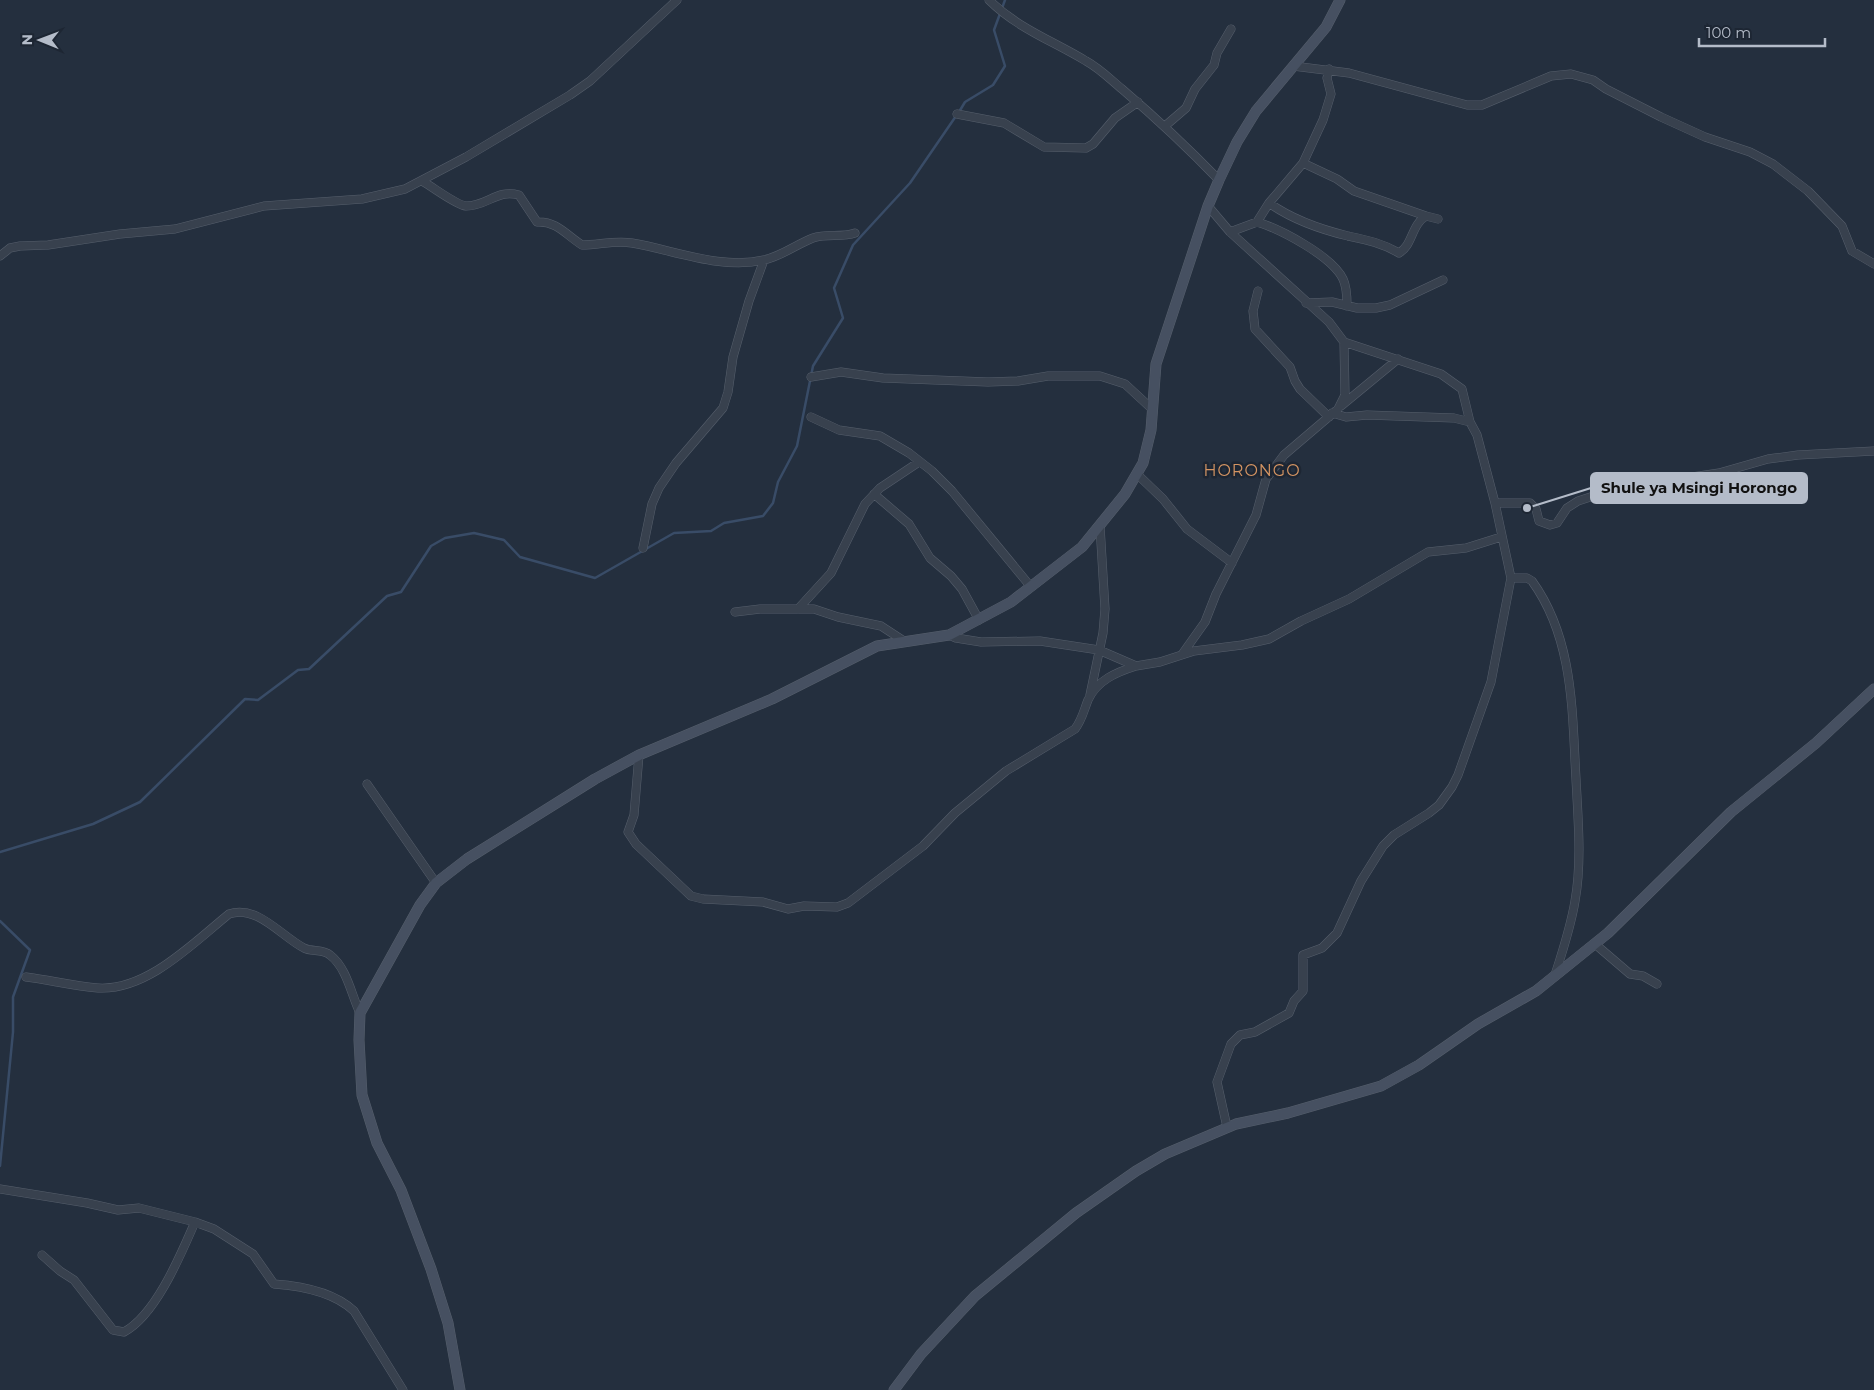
<svg xmlns="http://www.w3.org/2000/svg" width="1874" height="1390" font-family="Montserrat,sans-serif">
	<style>
		.lines { fill: none; stroke-linecap: round; stroke-linejoin: round }
		.stream { stroke: #394c67; stroke-width: 2.5 }
		.street-casing { stroke: #565f6c; stroke-width: 9 }
		.secondary-casing { stroke: #565f6c; stroke-width: 11 }
		.street { stroke: #38414e; stroke-width: 8 }
		.secondary { stroke: #465061; stroke-width: 10 }
		.labels { text-anchor: middle; stroke-width: 5; stroke-linejoin: round; paint-order: stroke }
		.quarter-label { font-size: 16px; letter-spacing: 1px; fill: #d59563; stroke: #1d2633 }
		.leader { fill: none; stroke: #b4bcc9; stroke-width: 2 }
		.callout-dot { fill: #b4bcc9; stroke: #1d2633; stroke-width: 2 }
		.callout { fill: #b4bcc9; stroke: #b4bcc9; stroke-width: 2 }
		.callout-label { font-size: 15px; text-anchor: middle; font-weight: bold; fill: #111 }
	</style>
	<rect width="100%" height="100%" fill="#242f3e"/>
	<g class="lines">
		<!-- stream -->
		<path class="stream" d="M 959,112 L 965,102 L 993,85 L 1005,66 L 994,30 L 1005,0
			M 0,852 L 93,824 L 140,802 L 245,699 L 258,700 L 298,670 L 309,669 L 387,596 L 401,592 L 431,546 L 445,538 L 474,533 L 504,540 L 520,557 L 595,578 L 674,533 L 711,531 L 724,523 L 763,516 L 773,503 L 778,482 L 797,446 L 813,366 L 843,318 L 834,288 L 853,245 L 910,183 L 956,116
			M 0,921 L 30,950 L 13,997 L 13,1032 L 0,1166"/>
		<!-- street casing -->
		<g class="street-casing">
			<path id="street" d="M 989,0 C 1017,28 1053,41 1086,61 C 1099,68 1110,79 1122,89 C 1156,118 1188,148 1219,180
				M 1293,66 L 1349,73 L 1467,105 L 1482,105 L 1551,76 L 1571,74 L 1593,80 L 1606,89 L 1661,117 L 1705,137 L 1750,152 L 1773,164 L 1808,191 L 1842,226 L 1852,251 L 1874,264
				M 957,114 L 1004,123 L 1044,147 L 1086,148 L 1093,144 L 1115,118 L 1138,102
				M 1165,126 L 1186,108 L 1195,89 L 1214,65 L 1217,53 L 1231,29
				M 1303,163 L 1337,179 L 1354,191 L 1426,216
				M 422,181 C 433,187 456,205 466,206 C 488,206 496,189 519,195 L 537,222 C 557,221 566,235 582,245 C 599,245 615,240 632,243 C 674,250 721,270 764,260 C 782,256 797,244 813,238 C 827,233 841,238 855,233
				M 1269,203 C 1293,220 1319,229 1348,236 C 1367,240 1382,243 1399,253 C 1413,245 1411,225 1426,216 L 1438,219
				M 1208,206 L 1230,232 L 1329,322 L 1344,342 L 1441,374 L 1462,389 L 1470,422 L 1477,435 L 1495,503 L 1511,578 L 1491,682 L 1458,775 L 1452,787 L 1439,805 L 1429,813 L 1394,835 L 1383,846 L 1361,881 L 1337,933 L 1322,948 L 1303,955 L 1303,991 L 1294,1001 L 1289,1013 L 1255,1032 L 1240,1035 L 1231,1044 L 1217,1082 L 1227,1127
				M 1257,222 C 1280,229 1332,256 1343,279 C 1347,287 1347,297 1347,306
				M 1230,232 L 1257,222 L 1269,203 L 1303,163 L 1323,120 L 1331,94 L 1327,78 L 1329,69
				M 0,256 L 10,248 L 20,246 L 48,245 L 120,234 L 175,229 L 264,206 L 362,199 L 405,189 L 466,157 L 570,95 L 590,81 L 677,0
				M 1258,291 L 1253,311 L 1255,329 L 1290,367 L 1295,381 L 1300,389 L 1329,417
				M 1306,303 L 1332,302 L 1357,308 L 1376,308 L 1390,305 L 1443,280
				M 811,377 L 841,372 L 883,378 L 988,382 L 1018,381 L 1048,376 L 1100,376 L 1125,384 L 1151,408
				M 1341,406 L 1398,359
				M 1332,413 L 1346,417 L 1367,415 L 1454,418 L 1470,422
				M 811,417 L 839,430 L 880,436 L 909,453 L 932,471 L 952,491 L 1031,587
				M 1137,474 L 1163,499 L 1187,529 L 1232,563
				M 874,494 L 909,524 L 930,558 L 951,576 L 962,589 L 979,620
				M 1495,503 L 1530,503 L 1536,509 L 1539,521 L 1550,525 L 1557,523 L 1567,508 L 1578,501 L 1618,488 L 1719,473 L 1768,459 L 1798,455 L 1874,451
				M 643,548 L 652,504 L 659,488 L 676,463 L 723,408 L 728,392 L 733,357 L 749,301 L 764,260
				M 1511,578 L 1527,578 L 1532,581 C 1574,639 1572,712 1576,779 C 1578,819 1582,862 1575,901 C 1571,926 1563,950 1555,975
				M 798,609 L 831,573 L 865,504 L 880,488 L 919,462
				M 735,612 L 760,609 L 814,609 L 838,617 L 881,626 L 904,641
				M 949,635 L 956,638 L 981,642 L 1040,641 L 1099,650 L 1136,666 L 1160,662 L 1194,651 L 1242,645 L 1269,639 L 1301,621 L 1349,599 L 1428,552 L 1466,548 L 1501,537
				M 1183,653 L 1205,622 L 1216,594 L 1256,515 L 1266,479 L 1284,455 L 1338,409 L 1345,395 L 1344,342
				M 1090,695 L 1103,633 L 1105,609 L 1100,526
				M 639,755 L 634,815 L 628,832 L 636,844 L 691,896 L 703,899 L 763,902 L 788,909 L 804,906 L 837,907 L 848,903 L 923,846 L 955,813 L 1006,771 L 1075,729 C 1082,720 1084,710 1088,700 C 1097,680 1117,672 1136,666
				M 367,784 L 436,883
				M 1595,944 L 1630,974 L 1643,976 L 1657,984
				M 26,977 C 50,980 74,986 98,988 C 147,991 193,943 229,914 C 257,904 282,937 304,948 C 311,952 323,949 330,955 C 347,968 351,994 360,1013
				M 0,1189 L 87,1203 L 118,1210 L 139,1208 L 195,1222 L 214,1229 L 253,1254 L 274,1284 C 302,1286 334,1292 354,1311 L 403,1390
				M 42,1255 L 60,1271 L 74,1280 L 113,1330 L 124,1332 C 156,1315 181,1254 195,1222"/>
		</g>
		<!-- secondary casing -->
		<g class="secondary-casing">
			<path id="secondary" d="M 460,1390 L 448,1323 L 431,1269 L 401,1190 L 377,1143 L 362,1095 L 359,1040 L 360,1013 L 420,905 L 436,883 L 467,859 L 595,779 L 639,755 L 772,699 L 877,646 L 949,635 L 1011,602 L 1082,547 L 1125,494 L 1143,463 L 1151,430 L 1156,364 L 1208,206 L 1219,180 L 1237,142 L 1256,111 L 1326,27 L 1340,0
				M 894,1390 L 921,1354 L 975,1296 L 1076,1213 L 1136,1171 L 1165,1154 L 1236,1124 L 1288,1113 L 1381,1086 L 1419,1065 L 1478,1024 L 1536,991 L 1608,933 L 1731,812 L 1816,743 L 1874,689"/>
		</g>
		<!-- street -->
		<use href="#street" class="street"/>
		<!-- secondary -->
		<use href="#secondary" class="secondary"/>
	</g>
	<g class="labels">
		<!-- quarter labels -->
		<g class="quarter-label">
			<text x="1252" y="476">HORONGO</text>
		</g>
	</g>
	<!-- callouts -->
	<path class="leader" d="M1527 508L1591 488"/>
	<circle class="callout-dot" cx="1527" cy="508" r="5"/>
	<rect class="callout" x="1591" y="473" width="216" height="30" rx="5"/>
	<g class="callout-label">
		<text x="1699" y="493">Shule ya Msingi Horongo</text>
	</g>
	<!-- north arrow -->
	<g transform="translate(40 40) rotate(271)" stroke="#1d2633" stroke-width="4" paint-order="stroke">
	<path d="M0-4L9 19L0 12L-9 19Z" fill="#b4bcc9"/>
	<text y="-8" font-size="14" font-weight="bold" text-anchor="middle" fill="#b4bcc9">N</text>
	</g>
	<!-- scale -->
	<path d="M1699 38v8h126v-8" fill="none" stroke="#b4bcc9" stroke-width="2.5"/>
	<text x="1706" y="38" font-size="15" fill="#b4bcc9" stroke="#1d2633" stroke-width="4" paint-order="stroke">100 m</text>
</svg>
